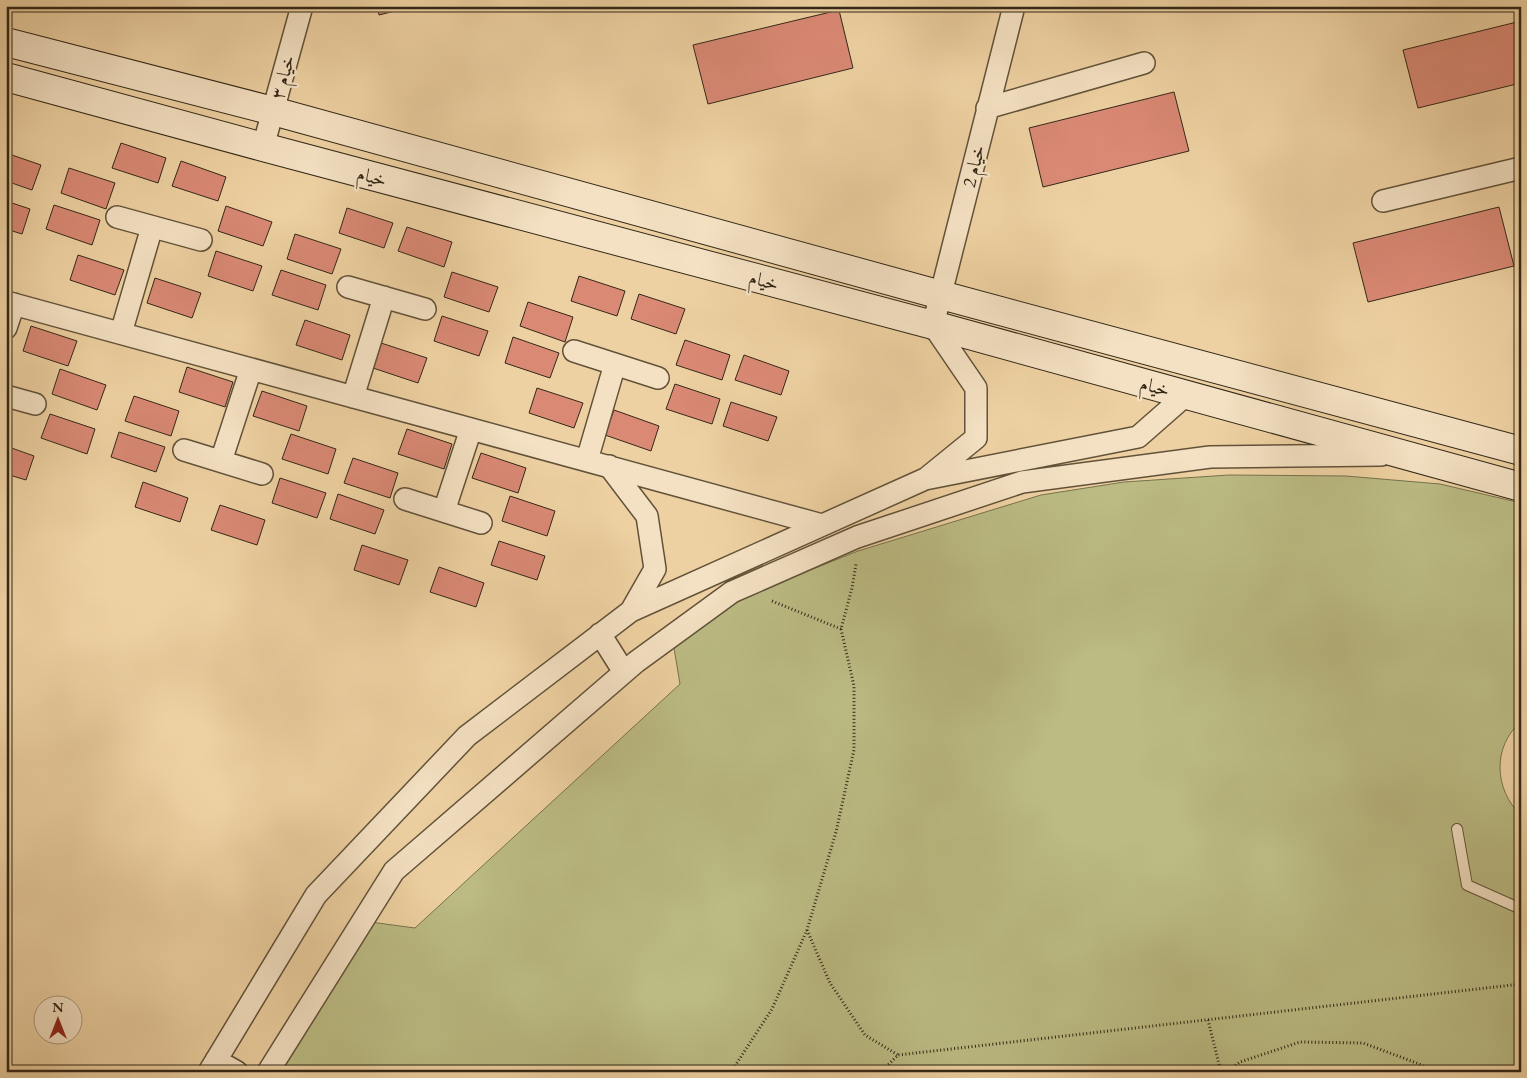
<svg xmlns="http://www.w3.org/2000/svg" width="1527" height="1078" font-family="'EB Garamond',Amiri,serif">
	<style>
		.green { fill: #bbbb83; stroke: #77724e }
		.building { fill: #da8975; stroke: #332818 }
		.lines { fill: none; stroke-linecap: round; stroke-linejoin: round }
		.lane-casing { stroke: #62523a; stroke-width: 12 }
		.street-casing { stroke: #62523a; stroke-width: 24 }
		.secondary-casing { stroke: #332818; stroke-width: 30 }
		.path { stroke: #332818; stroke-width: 3; stroke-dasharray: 1 2.5; stroke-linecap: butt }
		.lane { stroke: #f4e1c3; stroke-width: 10 }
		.street { stroke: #f4e1c3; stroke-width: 21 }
		.secondary { stroke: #f4e1c3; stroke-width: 28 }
		.labels { text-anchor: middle; stroke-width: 4.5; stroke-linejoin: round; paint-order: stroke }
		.street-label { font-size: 19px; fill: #332818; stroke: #f4e1c3 }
	</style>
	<rect width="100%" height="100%" fill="#eed1a2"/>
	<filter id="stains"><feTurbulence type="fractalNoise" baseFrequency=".004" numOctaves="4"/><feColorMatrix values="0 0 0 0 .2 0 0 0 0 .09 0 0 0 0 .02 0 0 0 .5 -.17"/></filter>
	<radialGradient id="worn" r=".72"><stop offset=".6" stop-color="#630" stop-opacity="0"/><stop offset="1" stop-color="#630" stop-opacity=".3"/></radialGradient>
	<!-- green -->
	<path class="green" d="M 1229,475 L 1346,476 L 1440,484 L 1521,503 L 1521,722 C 1492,746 1494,790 1521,815 L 1521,1072 L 279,1072 L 370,922 L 415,928 L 680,684 L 674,648 L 747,595 L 858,551 L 1041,495 L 1124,482 Z"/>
	<!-- building -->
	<path class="building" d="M 377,6 L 415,6 L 379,15 Z
		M 839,10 L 853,68 L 708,104 L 693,45 Z
		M 1521,21 L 1521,83 L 1418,108 L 1403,50 Z
		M 1174,92 L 1189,151 L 1043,187 L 1029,128 Z
		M 121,143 L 166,158 L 158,183 L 112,168 Z
		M 6,153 L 41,165 L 32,190 L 6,181 Z
		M 181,161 L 226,177 L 218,201 L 172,186 Z
		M 69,168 L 115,183 L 106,209 L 61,193 Z
		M 6,201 L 30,209 L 22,234 L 6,229 Z
		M 54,205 L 100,220 L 92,245 L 46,229 Z
		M 226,206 L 272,222 L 263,246 L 218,231 Z
		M 1499,207 L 1514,266 L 1368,302 L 1353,243 Z
		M 347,208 L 393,223 L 384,248 L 339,233 Z
		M 407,227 L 452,242 L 444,267 L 398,251 Z
		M 295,234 L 341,249 L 332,274 L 287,259 Z
		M 216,251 L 262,266 L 253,291 L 208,276 Z
		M 78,255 L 124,270 L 115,295 L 70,280 Z
		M 281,270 L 326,285 L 318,310 L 272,295 Z
		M 452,272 L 498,287 L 489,312 L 444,297 Z
		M 579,276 L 625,291 L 617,316 L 571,301 Z
		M 155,278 L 201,293 L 192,318 L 147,303 Z
		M 639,294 L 685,309 L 676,334 L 631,319 Z
		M 528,302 L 573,317 L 565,342 L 520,326 Z
		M 442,316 L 488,331 L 479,356 L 434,341 Z
		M 305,320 L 350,335 L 342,360 L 296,345 Z
		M 31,326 L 77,341 L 68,366 L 23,351 Z
		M 513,337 L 559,353 L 550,378 L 505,363 Z
		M 685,340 L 730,355 L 722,380 L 676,365 Z
		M 381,343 L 427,358 L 418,383 L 373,368 Z
		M 744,355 L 789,371 L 781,395 L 735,380 Z
		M 187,367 L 233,382 L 225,407 L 179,392 Z
		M 60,369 L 106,385 L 97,410 L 52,394 Z
		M 675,384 L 720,399 L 712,424 L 666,409 Z
		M 537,388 L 583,403 L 574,428 L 529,413 Z
		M 262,391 L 307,406 L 299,431 L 253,416 Z
		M 134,396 L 179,411 L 171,436 L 125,421 Z
		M 731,402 L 777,417 L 768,441 L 723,426 Z
		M 614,410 L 659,426 L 651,451 L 605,435 Z
		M 50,414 L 95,429 L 87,454 L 41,438 Z
		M 407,429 L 452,444 L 444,469 L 398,454 Z
		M 119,432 L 165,447 L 156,472 L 111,457 Z
		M 291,434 L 336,449 L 328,474 L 282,459 Z
		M 6,446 L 34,456 L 26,480 L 6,474 Z
		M 481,453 L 526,468 L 518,493 L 472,478 Z
		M 353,458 L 398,473 L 390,498 L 344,483 Z
		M 280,478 L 326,493 L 317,518 L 272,503 Z
		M 143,482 L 188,498 L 180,522 L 135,507 Z
		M 338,494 L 384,510 L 375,534 L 330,519 Z
		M 510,496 L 555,511 L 547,536 L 502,521 Z
		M 220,505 L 265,520 L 257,545 L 211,530 Z
		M 499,541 L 545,556 L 537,580 L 491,565 Z
		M 362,545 L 408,560 L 399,585 L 354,570 Z
		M 439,567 L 484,583 L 476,607 L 430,592 Z"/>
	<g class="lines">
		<!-- lane casing -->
		<g class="lane-casing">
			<path id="lane" d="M 1457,829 L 1467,885 L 1521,909"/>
		</g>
		<!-- street casing -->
		<g class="street-casing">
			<path id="street" d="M 987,108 L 1144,63
				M 263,147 L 302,6
				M 1383,201 L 1521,168
				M 117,217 L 201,240
				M 348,287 L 425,309
				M 6,302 L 822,525
				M 6,328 L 14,304
				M 121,333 L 152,227
				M 574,351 L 658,378
				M 6,396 L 35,404
				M 353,397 L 384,297
				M 184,450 L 262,474
				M 587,460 L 615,364
				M 221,461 L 251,369
				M 609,466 L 647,516 L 655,569 L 631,611
				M 928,477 L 976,438 L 976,388 L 933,325 L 1014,6
				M 405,499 L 481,523
				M 444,511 L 471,429
				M 600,634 L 624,672
				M 216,1060 L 237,1072
				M 209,1072 L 316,895 L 467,736 L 631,611 L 925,479 L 1138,437 L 1187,394
				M 268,1072 L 394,871 L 636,662 L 732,592 L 857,537 L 1022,482 L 1210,457 L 1381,455"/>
		</g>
		<!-- secondary casing -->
		<g class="secondary-casing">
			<path id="secondary" d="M 6,42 L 273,111 L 941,295 L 1521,451
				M 6,77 L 263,147 L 933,325 L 1521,487"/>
		</g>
		<!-- path -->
		<path class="path" d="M 772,601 L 841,629
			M 807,930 L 830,983 L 865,1035 L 898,1055
			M 1208,1020 L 1221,1072
			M 731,1072 L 772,1009 L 807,930 L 836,832 L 854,750 L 854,686 L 841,629 L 852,588 L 856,564
			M 881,1072 L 898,1055 L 1521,984
			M 1227,1072 L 1240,1062 L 1300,1042 L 1363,1043 L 1422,1065 L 1430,1072"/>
		<!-- lane -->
		<use href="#lane" class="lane"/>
		<!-- street -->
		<use href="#street" class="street"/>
		<!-- secondary -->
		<use href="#secondary" class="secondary"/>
	</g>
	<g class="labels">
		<!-- street labels -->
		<g class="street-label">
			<text transform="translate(282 77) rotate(-74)" y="7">خیام ۳</text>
			<text transform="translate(973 166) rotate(-76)" y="7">خیام 2</text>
			<text transform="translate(372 176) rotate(15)" y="7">خیام</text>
			<text transform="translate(764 280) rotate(15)" y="7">خیام</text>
			<text transform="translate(1155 386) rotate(15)" y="7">خیام</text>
		</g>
	</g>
	<!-- margin -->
	<rect width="1527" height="1078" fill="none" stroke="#eed1a2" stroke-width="25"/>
	<rect x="8" y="8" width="1512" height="1063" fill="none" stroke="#332818" stroke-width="2.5"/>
	<rect x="12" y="12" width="1502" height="1053" fill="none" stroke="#332818"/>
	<!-- north arrow -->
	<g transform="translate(58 1020)"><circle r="24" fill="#f4e1c3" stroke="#a7977f"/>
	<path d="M0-4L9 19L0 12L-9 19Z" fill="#8f2418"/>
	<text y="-8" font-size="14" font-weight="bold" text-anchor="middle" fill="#332818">N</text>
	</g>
	<rect width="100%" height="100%" filter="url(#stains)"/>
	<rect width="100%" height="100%" fill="url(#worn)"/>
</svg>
